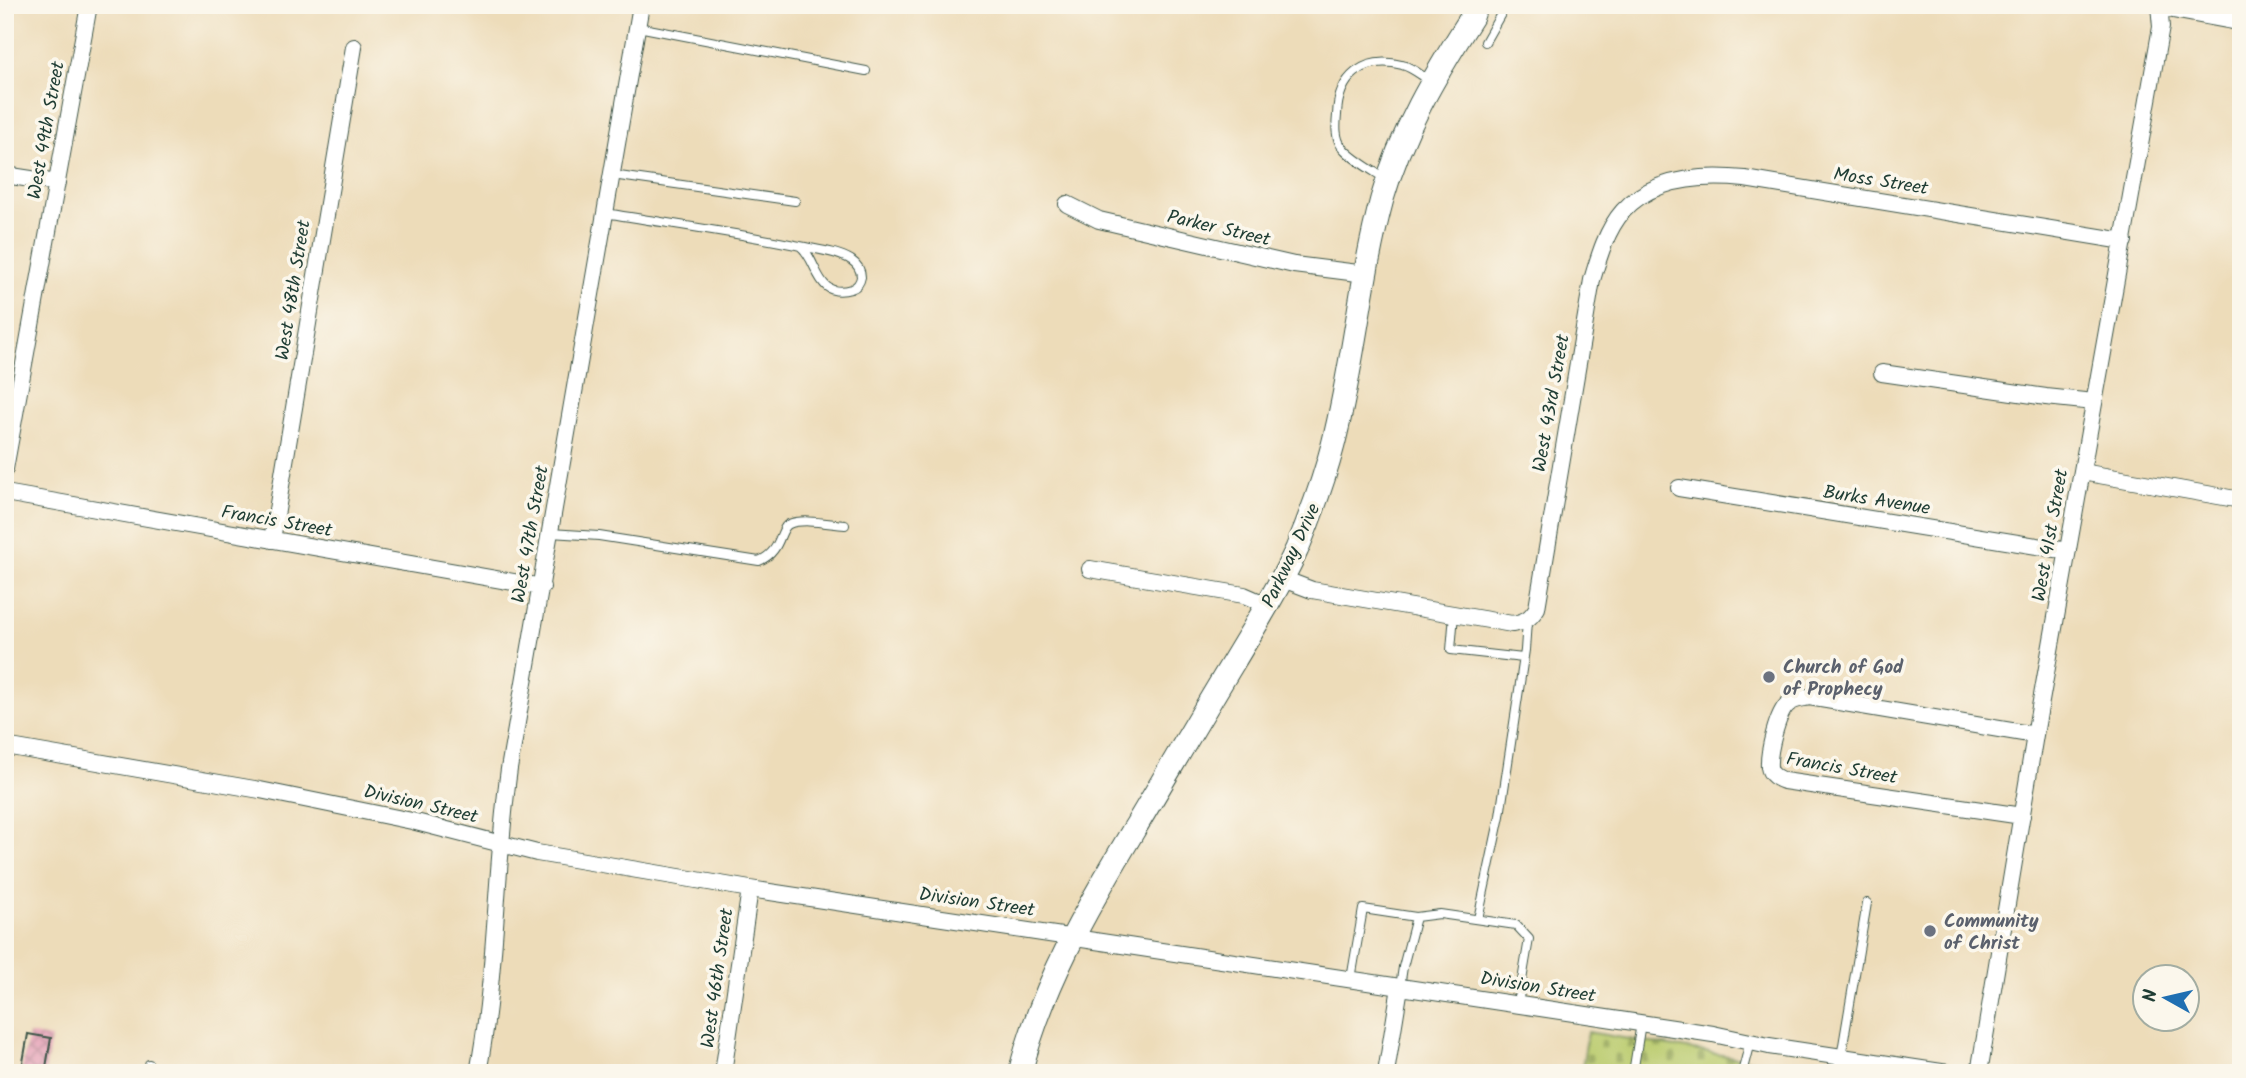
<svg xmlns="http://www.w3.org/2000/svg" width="2246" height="1078" font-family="Kalam,sans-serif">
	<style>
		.cemetery { fill: url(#cemetery-stones); stroke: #6d8452; stroke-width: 2 }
		.building { fill: url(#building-cross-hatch) }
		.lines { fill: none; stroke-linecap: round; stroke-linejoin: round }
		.lane-casing { stroke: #3e5548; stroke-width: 10 }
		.street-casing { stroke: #3e5548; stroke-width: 18 }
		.secondary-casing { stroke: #3e5548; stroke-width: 25 }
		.lane { stroke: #fff; stroke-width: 8 }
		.street { stroke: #fff; stroke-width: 16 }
		.secondary { stroke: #fff; stroke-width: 23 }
		.worship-dot { fill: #6b7280; stroke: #fbf7ec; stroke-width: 2.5 }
		.labels { text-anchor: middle; stroke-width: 7; stroke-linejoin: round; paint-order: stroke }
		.street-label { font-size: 19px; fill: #1f3d34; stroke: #fbf7ec }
		.worship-label { font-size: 19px; font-weight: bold; fill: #5b616d; stroke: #fbf7ec; text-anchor: start }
	</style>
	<defs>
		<pattern id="cemetery-stones" width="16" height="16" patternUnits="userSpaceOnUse" patternTransform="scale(1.75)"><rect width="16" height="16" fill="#bbcc6f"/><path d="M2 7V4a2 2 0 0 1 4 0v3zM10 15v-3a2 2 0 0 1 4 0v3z" fill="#97a75c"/></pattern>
		<pattern id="building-cross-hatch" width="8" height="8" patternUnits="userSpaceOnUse" patternTransform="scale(1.75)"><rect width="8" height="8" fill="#e39ab2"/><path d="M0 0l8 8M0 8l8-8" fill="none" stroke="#b77f92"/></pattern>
	</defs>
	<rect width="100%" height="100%" fill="#fbf7ec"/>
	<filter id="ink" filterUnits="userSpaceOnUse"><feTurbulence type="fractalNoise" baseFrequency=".0143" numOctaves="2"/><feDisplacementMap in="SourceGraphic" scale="14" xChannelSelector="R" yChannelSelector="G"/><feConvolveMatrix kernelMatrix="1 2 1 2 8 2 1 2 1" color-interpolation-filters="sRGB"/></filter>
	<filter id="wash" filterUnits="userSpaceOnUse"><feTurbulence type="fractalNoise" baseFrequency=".00686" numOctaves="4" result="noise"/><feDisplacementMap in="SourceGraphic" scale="28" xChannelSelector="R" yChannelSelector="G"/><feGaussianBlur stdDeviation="1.57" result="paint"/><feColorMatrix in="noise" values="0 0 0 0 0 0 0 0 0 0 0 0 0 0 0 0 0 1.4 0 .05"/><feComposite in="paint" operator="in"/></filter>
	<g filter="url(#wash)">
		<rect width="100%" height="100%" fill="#eddcb9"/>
		<!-- cemetery -->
		<path class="cemetery" d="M 1588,1032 L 1826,1073 L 1581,1073 Z"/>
		<g id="blocks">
			<!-- building -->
			<path class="building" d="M 28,1034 L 51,1038 L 45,1073 L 21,1073 Z"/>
		</g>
	</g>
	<g filter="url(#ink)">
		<use href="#blocks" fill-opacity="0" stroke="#3e5548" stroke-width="2"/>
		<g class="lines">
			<!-- lane casing -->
			<g class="lane-casing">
				<path id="lane" d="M 638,27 L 866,71
					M 1485,42 L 1506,5
					M 612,175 L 795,201
					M 1386,179 C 1372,170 1353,160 1342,147 C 1335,138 1336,125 1337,115 C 1338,77 1364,55 1402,65 C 1412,67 1422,76 1430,81
					M 605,213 C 671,224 739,233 805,247 C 820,250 838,252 851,260 C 857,264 861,270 861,277 C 860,283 857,287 851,289 C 815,300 819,260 800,246
					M 550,533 L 599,536 L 759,561 C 782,552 779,528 789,524 C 804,518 829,524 845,525
					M 1454,614 L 1451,650 L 1523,658
					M 1478,919 L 1500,816 L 1525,650 L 1527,621
					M 1351,979 L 1363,909 L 1416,917
					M 1400,987 L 1403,967 L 1416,917 L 1440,914 L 1516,925 L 1529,939 L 1518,1004
					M 1841,1057 L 1867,903
					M 148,1073 L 149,1064
					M 1633,1073 L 1641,1023
					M 1742,1073 L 1750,1042"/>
			</g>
			<!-- street casing -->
			<g class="street-casing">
				<path id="street" d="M 5,175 L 57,183
					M 1067,204 L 1099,220 L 1294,265 L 1366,274
					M 1882,373 L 2046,397 L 2094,402
					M 5,469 L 89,5
					M 2082,472 L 2241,500
					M 1679,488 L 2068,551
					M 5,493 L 542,587
					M 272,540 L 354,47
					M 1090,569 L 1244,595 L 1267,605
					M 1283,579 L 1312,590 L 1512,624 C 1525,622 1530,619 1537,608 L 1592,280 C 1599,256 1607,229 1623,211 C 1653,177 1705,175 1745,179 L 2124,241
					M 5,746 L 260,790 L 412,821 L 537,853 L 750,889 L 1713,1034 L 1769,1046 L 1948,1073
					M 2022,816 L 1784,781 C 1777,778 1770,775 1769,767 C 1768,753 1777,713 1788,704 C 1794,699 1801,699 1809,697 L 2035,735
					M 478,1073 C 497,972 495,870 509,769 L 641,5
					M 723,1073 L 750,889
					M 1386,1073 L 1400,987
					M 1979,1073 L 2035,735 L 2161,27 L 2159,5"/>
			</g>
			<!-- secondary casing -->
			<g class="secondary-casing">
				<path id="secondary" d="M 2165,5 L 2241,19
					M 1020,1073 C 1042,985 1087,908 1133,831 C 1167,774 1200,717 1234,661 C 1256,624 1279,588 1297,549 C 1311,515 1324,480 1333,445 C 1354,364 1360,280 1382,199 C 1401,132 1435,75 1472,17 L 1476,5"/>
			</g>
			<!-- lane -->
			<use href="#lane" class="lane"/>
			<!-- street -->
			<use href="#street" class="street"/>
			<!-- secondary -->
			<use href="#secondary" class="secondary"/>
		</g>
	</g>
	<!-- markers -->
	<g class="worship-dot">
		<circle cx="1769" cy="677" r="7"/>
		<circle cx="1930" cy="931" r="7"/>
	</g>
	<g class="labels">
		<!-- street labels -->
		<g class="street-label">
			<text transform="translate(45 130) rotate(-80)" y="7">West 49th Street</text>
			<text transform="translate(1881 180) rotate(9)" y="7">Moss Street</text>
			<text transform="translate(1219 227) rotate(13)" y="7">Parker Street</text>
			<text transform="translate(292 290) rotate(-81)" y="7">West 48th Street</text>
			<text transform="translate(1550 403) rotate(-80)" y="7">West 43rd Street</text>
			<text transform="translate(1877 499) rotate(9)" y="7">Burks Avenue</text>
			<text transform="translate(277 520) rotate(10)" y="7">Francis Street</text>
			<text transform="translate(529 534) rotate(-80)" y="7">West 47th Street</text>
			<text transform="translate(2049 535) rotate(-80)" y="7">West 41st Street</text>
			<text transform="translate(1290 555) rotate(-65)" y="7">Parkway Drive</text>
			<text transform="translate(1842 767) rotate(10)" y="7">Francis Street</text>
			<text transform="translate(421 803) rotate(13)" y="7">Division Street</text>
			<text transform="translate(977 901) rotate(8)" y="7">Division Street</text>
			<text transform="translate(716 978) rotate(-82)" y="7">West 46th Street</text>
			<text transform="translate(1538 986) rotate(9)" y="7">Division Street</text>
		</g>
		<!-- worship labels -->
		<g class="worship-label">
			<text x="1783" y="673">Church of God<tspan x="1783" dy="22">of Prophecy</tspan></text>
			<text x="1944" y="927">Community<tspan x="1944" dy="22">of Christ</tspan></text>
		</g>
	</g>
	<!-- margin -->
	<rect width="2246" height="1078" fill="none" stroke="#fbf7ec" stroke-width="28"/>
	<!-- north arrow -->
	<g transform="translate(2166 998) rotate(278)"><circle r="33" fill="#fbf7ec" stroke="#a3ada2" stroke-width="2"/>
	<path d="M0-5L12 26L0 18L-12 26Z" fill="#1f6fb2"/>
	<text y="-10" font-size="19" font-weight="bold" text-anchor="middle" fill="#1f3d34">N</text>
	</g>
</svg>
